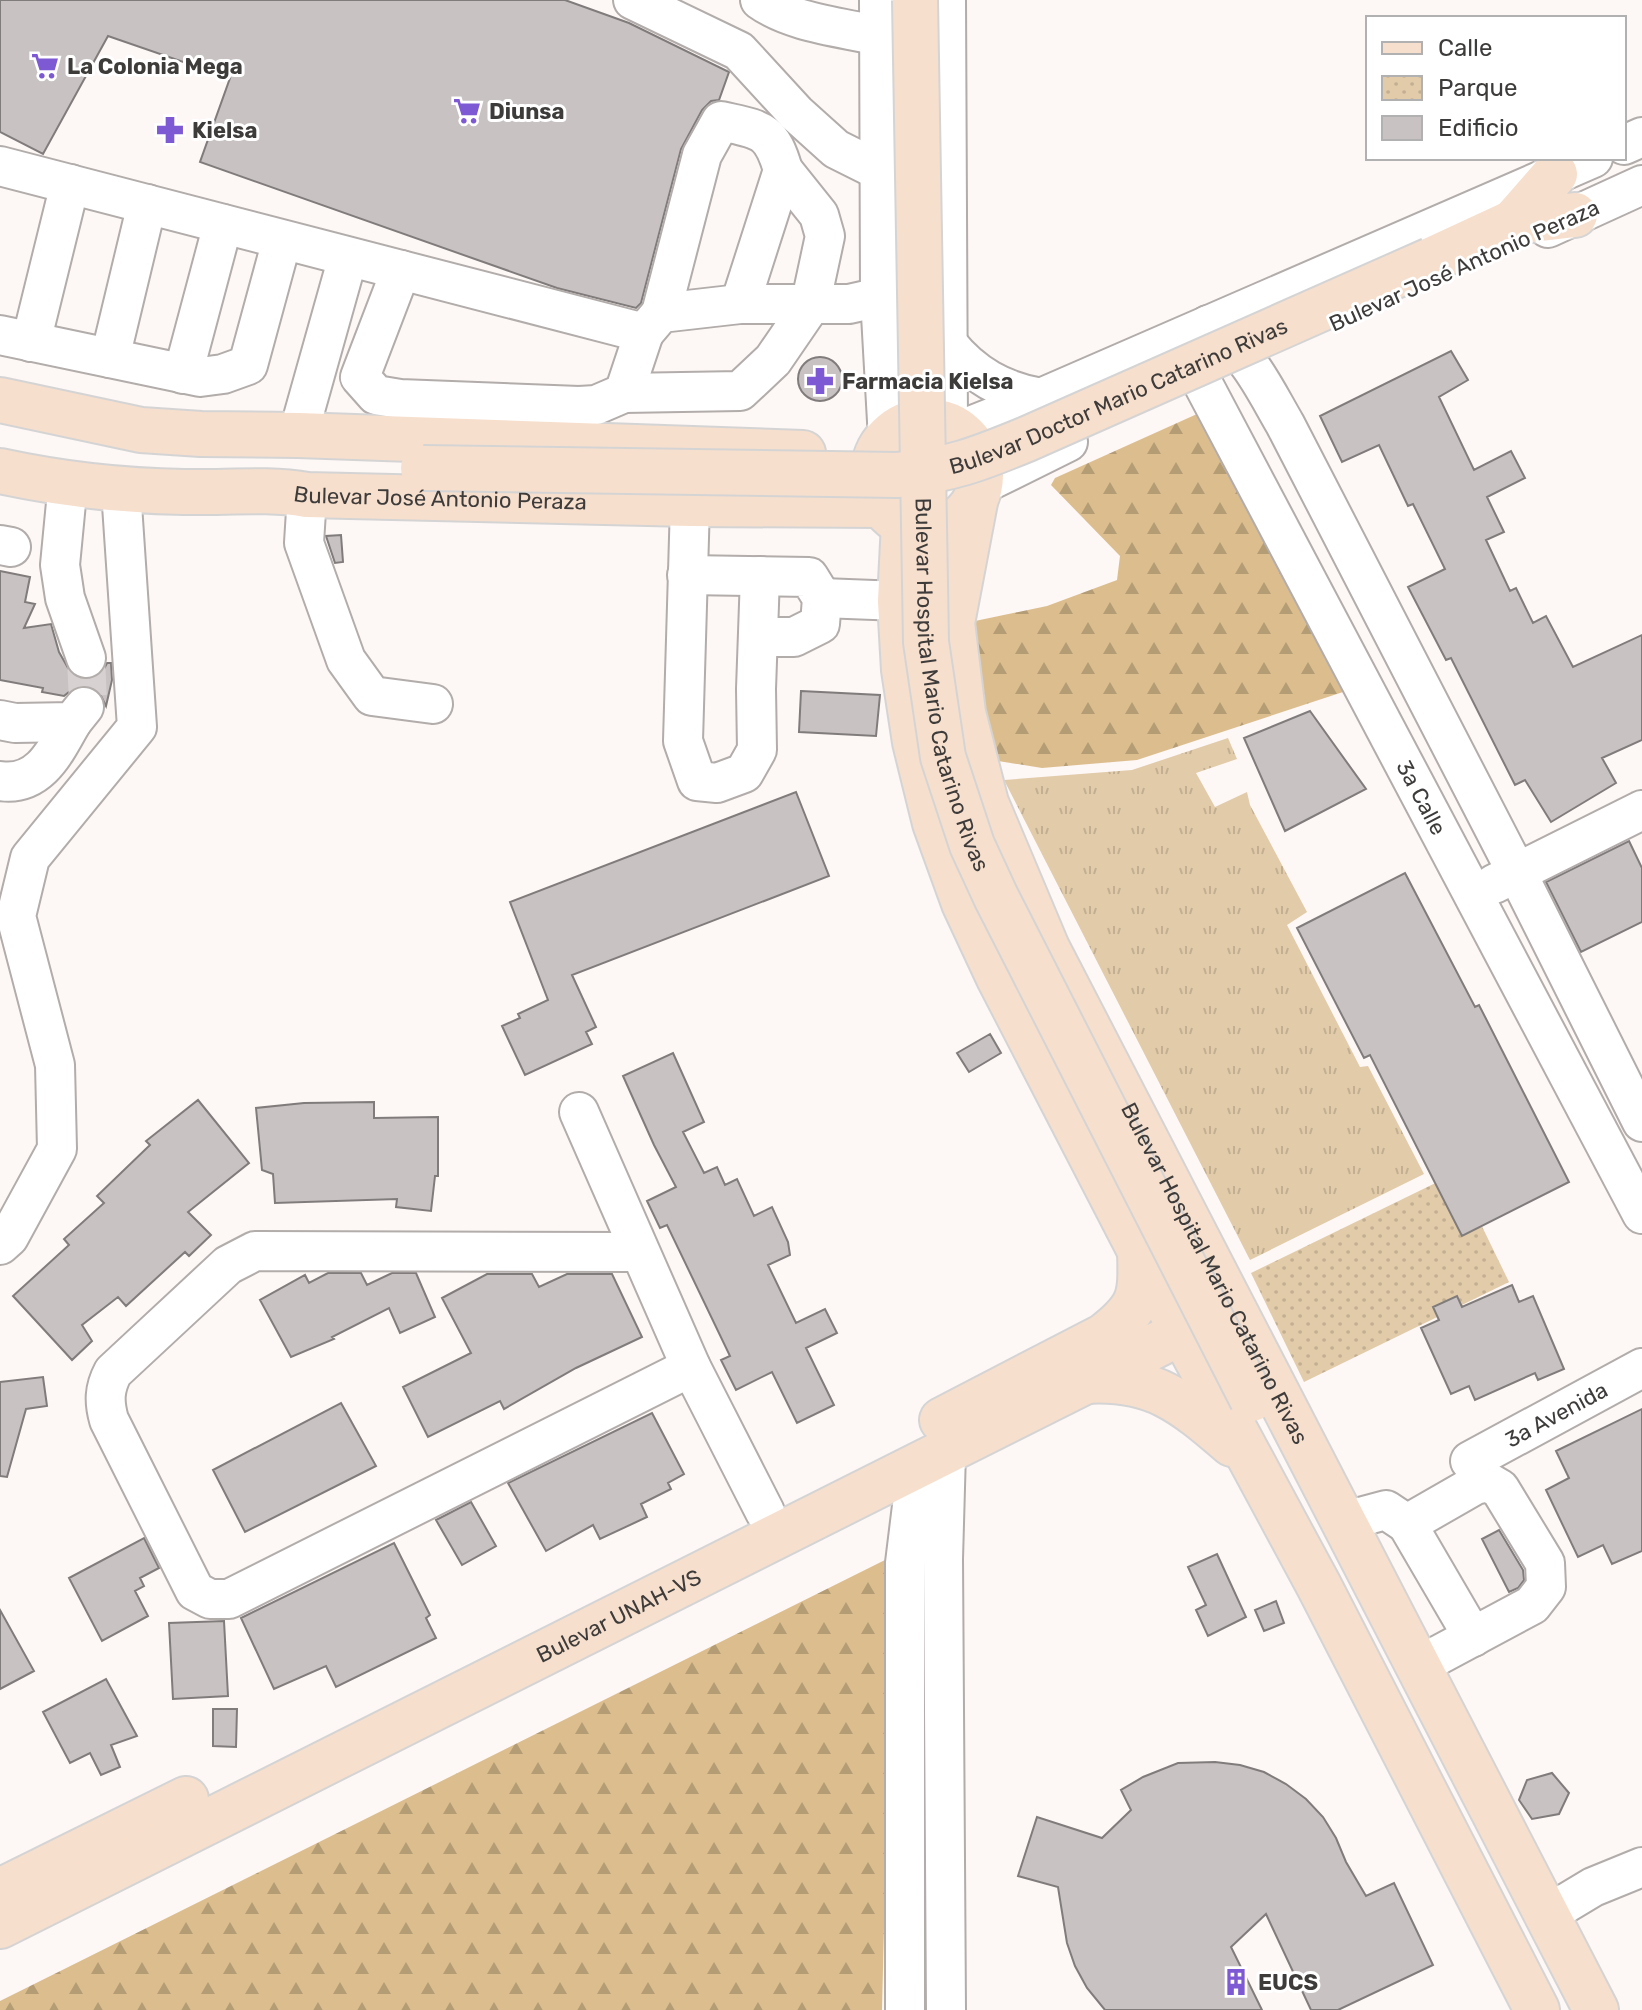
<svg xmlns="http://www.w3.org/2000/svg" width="1642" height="2010" font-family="Rubik,sans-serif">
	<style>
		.grass { fill: url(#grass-tufts) }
		.forest { fill: url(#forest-firs) }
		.park { fill: url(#park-dots) }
		.building { fill: #c8c2c2; stroke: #817c7c; stroke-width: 2 }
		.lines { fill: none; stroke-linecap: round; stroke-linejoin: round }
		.minor-tunnel { stroke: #d7d2d1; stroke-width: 38; stroke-dasharray: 38 19; stroke-linecap: butt }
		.minor-casing { stroke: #b2acab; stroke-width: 42 }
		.major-casing { stroke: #d5d4d4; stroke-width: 48 }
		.minor { stroke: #fff; stroke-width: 38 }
		.major { stroke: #f7dfcd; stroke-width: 44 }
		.major-bridge-casing { stroke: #d5d4d4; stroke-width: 48; stroke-linecap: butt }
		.major-bridge { stroke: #f7dfcd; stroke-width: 44 }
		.labels { text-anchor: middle; stroke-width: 6; stroke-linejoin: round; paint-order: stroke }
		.poi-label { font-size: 22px; font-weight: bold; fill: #3e3c3b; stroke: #fff; text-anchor: start }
		.street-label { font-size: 22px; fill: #3e3c3b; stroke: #fff }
	</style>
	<defs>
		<pattern id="grass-tufts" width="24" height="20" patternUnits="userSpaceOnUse" patternTransform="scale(2)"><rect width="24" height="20" fill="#e1cba9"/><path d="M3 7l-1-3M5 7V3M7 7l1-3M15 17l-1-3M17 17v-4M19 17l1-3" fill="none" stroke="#c2af92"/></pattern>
		<pattern id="forest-firs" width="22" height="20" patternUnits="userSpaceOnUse" patternTransform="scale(2)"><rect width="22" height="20" fill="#dcbe8e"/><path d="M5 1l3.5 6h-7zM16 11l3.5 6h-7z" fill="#b49c75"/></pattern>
		<pattern id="park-dots" width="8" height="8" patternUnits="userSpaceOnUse" patternTransform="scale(2)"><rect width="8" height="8" fill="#e1cba9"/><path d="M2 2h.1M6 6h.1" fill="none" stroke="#c2af92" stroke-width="1.8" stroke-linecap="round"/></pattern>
	</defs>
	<rect width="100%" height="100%" fill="#fdf7f6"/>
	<!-- grass -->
	<path class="grass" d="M 1228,738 L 1237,759 L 1196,773 L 1215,807 L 1247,792 L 1250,805 L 1307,912 L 1287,925 L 1360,1067 L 1368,1066 L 1424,1174 L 1250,1260 L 1004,780 L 1132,770 Z"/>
	<!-- forest -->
	<path class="forest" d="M 1197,414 C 1250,504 1304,596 1343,692 L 1137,760 L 1042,768 L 998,761 L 984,712 L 975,621 L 1047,606 L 1117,580 L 1120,556 L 1051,485 L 1055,478 Z
		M 893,1556 L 882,2010 L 0,2010 L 0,2001 Z"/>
	<!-- park -->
	<path class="park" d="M 1456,1173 L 1509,1282 L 1304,1382 L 1251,1273 Z"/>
	<!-- building -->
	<path class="building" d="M 0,0 L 565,0 L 629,23 L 729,72 L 719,100 L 711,101 L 702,110 L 681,149 L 641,303 L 636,308 L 557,288 L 200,162 L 230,78 L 108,36 L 43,154 L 0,132 Z
		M 1451,351 L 1468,380 L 1439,397 L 1474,470 L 1511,451 L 1525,478 L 1487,497 L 1504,532 L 1486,540 L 1510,591 L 1516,588 L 1533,623 L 1546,616 L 1573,667 L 1642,635 L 1642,740 L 1602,758 L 1616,783 L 1551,822 L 1525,780 L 1515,785 L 1451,658 L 1446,660 L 1408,587 L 1445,569 L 1413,504 L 1408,506 L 1379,445 L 1342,462 L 1320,416 Z
		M798 379a22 22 0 1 1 44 0a22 22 0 1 1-44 0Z
		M 341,535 L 343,562 L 335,563 L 326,536 Z
		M 0,571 L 30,577 L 25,602 L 35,604 L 24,628 L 51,624 L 59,652 L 72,675 L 81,679 L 92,679 L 102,673 L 107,663 L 111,663 L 112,680 L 106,706 L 98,690 L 88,685 L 75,687 L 64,696 L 42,692 L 43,688 L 0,680 Z
		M 801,691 L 880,695 L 876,736 L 799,732 Z
		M 1310,711 L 1366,789 L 1285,831 L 1244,738 Z
		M 796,792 L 829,876 L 572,975 L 596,1027 L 586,1032 L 592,1044 L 525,1075 L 502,1026 L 520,1018 L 518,1014 L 548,1000 L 510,902 Z
		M 1629,841 L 1642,868 L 1642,922 L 1581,952 L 1546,882 Z
		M 1405,873 L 1475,1007 L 1479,1005 L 1569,1182 L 1462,1236 L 1370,1055 L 1364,1058 L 1297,928 Z
		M 990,1034 L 1001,1053 L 969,1072 L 957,1053 Z
		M 673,1053 L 704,1122 L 683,1132 L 704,1173 L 717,1167 L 725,1185 L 737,1179 L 754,1216 L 772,1207 L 788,1242 L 790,1255 L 768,1265 L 796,1323 L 825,1309 L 837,1333 L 806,1348 L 834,1405 L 797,1423 L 772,1372 L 736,1390 L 721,1360 L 730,1356 L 667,1225 L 660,1228 L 647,1201 L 676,1187 L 654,1145 L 623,1076 Z
		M 198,1100 L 249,1163 L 188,1212 L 211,1235 L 189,1256 L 185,1252 L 126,1306 L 118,1297 L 82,1325 L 92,1341 L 72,1360 L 13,1296 L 69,1245 L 64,1239 L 104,1203 L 97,1196 L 150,1145 L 146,1141 Z
		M 374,1102 L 374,1118 L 438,1117 L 438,1176 L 435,1176 L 431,1211 L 396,1207 L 397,1199 L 275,1203 L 273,1174 L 262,1170 L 256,1108 L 304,1103 Z
		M 328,1273 L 361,1273 L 367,1285 L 392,1273 L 416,1273 L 435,1317 L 400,1333 L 389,1308 L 332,1337 L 334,1339 L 291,1357 L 260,1300 L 305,1275 L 309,1283 Z
		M 487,1274 L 532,1274 L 539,1287 L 567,1274 L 612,1274 L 642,1337 L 576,1368 L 504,1409 L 500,1401 L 428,1437 L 403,1387 L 471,1353 L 442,1298 Z
		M 1512,1285 L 1519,1302 L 1533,1296 L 1564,1369 L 1538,1380 L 1535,1373 L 1475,1400 L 1469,1386 L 1451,1394 L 1421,1328 L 1439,1320 L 1433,1307 L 1457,1296 L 1462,1307 Z
		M 43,1377 L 47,1406 L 26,1409 L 7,1477 L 0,1476 L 0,1382 Z
		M 341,1403 L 376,1466 L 245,1532 L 213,1470 Z
		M 1642,1409 L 1642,1551 L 1612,1564 L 1603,1545 L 1578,1557 L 1546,1490 L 1569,1478 L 1556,1451 Z
		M 652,1413 L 684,1474 L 668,1483 L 671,1489 L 641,1504 L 647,1517 L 600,1539 L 593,1525 L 546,1551 L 508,1483 Z
		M 471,1502 L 496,1546 L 462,1565 L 436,1520 Z
		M 1499,1530 L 1523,1570 L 1524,1580 L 1518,1588 L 1509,1592 L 1482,1539 Z
		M 144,1538 L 159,1568 L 140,1578 L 144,1586 L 135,1591 L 148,1616 L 102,1641 L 69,1578 Z
		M 394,1543 L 430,1615 L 426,1618 L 436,1638 L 336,1687 L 326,1666 L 274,1689 L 241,1618 Z
		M 1217,1554 L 1246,1617 L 1208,1636 L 1196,1610 L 1206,1605 L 1188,1567 Z
		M 1276,1601 L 1284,1623 L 1264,1631 L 1255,1610 Z
		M 0,1610 L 34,1671 L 0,1689 Z
		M 224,1621 L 228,1696 L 173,1699 L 169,1623 Z
		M 106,1679 L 137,1736 L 111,1745 L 120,1767 L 101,1775 L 90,1753 L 70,1763 L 43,1712 Z
		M 213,1709 L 237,1709 L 236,1747 L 213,1746 Z
		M 1215,1762 L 1240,1765 L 1264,1772 L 1286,1784 L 1306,1799 L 1323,1817 L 1336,1838 L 1346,1862 L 1366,1896 L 1394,1883 L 1433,1965 L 1338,2010 L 1311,2010 L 1266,1914 L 1231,1947 L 1262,2010 L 1105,2010 L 1087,1988 L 1075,1966 L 1067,1943 L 1058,1887 L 1018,1876 L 1037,1817 L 1102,1838 L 1131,1810 L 1121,1790 L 1143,1777 L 1178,1763 Z
		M 1552,1773 L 1569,1793 L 1559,1814 L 1532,1819 L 1519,1800 L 1527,1780 Z"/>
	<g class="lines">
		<!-- minor-tunnel -->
		<path class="minor-tunnel" d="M 86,658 L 88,702"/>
		<!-- minor casing -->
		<g class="minor-casing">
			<g id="minor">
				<path d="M 633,0 L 739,51 L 796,113 L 836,149 L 878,170"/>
				<path d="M 760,0 C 792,23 841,27 879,36"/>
				<path d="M 879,0 L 880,297 L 888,439"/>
				<path d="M 946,0 L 948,425"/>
				<path d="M 1624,145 L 1642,137"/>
				<path d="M 0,166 L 644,333 L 661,313 L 740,304 L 849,304 L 880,297"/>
				<path d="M 1548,228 L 1642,185"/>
				<path d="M 401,270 L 360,377 L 376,395 L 400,399 L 579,406 L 596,405 L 624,393 L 644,333"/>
				<path d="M 661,313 L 702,155 L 721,121 C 760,130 771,128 783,170 L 740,304"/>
				<path d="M 1208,325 C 1250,355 1260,381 1285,424 L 1517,873 L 1642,1122"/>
				<path d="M 0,335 L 200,377 L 223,374 L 248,365 L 282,240"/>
				<path d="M 31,342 L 70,184"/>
				<path d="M 948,344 C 973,375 1002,391 1041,398"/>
				<path d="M 110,358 L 147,204"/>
				<path d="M 183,374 L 223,224"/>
				<path id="s1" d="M 1202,382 L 1642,1214"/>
				<path d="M 624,393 L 740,391 L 773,360 L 810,306 L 825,236 L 819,215 L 783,170"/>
				<path d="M 958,431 L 1041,398 L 1593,158"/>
				<path d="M 298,435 L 348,257"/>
				<path d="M 68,482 L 60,565 L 65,598 L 86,658"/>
				<path d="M 981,485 L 1068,442"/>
				<path d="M 307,495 L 304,543 L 346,660 L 372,696 L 433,704"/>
				<path d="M 690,504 L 683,741 L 697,781 L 717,783 L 744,773 L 757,750 L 756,689 L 760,576"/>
				<path d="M 0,545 L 11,547"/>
				<path d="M 687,575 L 809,577 L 822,598 L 820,624 L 794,637 L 758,637"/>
				<path d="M 822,598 L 900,601"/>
				<path d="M 0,720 L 15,723 L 72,722 L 84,707"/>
				<path d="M 0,781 C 40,787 56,750 72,722"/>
				<path d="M 1494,884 L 1642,810"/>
				<path d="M 579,1112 L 691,1367 L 765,1512"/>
				<path d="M 0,1245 L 9,1237 L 57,1149 L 55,1065 L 16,916 L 30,858 L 137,727 L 121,490"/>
				<path d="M 639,1252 L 255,1251 L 228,1265 L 113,1372 C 104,1389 104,1402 109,1420 L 195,1591 L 210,1599 L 229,1599 L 691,1367"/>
				<path d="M 946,1452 L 943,1559 L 946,2010"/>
				<path id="s2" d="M 1470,1461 L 1642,1368"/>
				<path d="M 1345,1521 L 1386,1510 L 1407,1524 L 1475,1485 L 1488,1482 L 1500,1489 L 1545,1563 L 1546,1587 L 1532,1605 L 1420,1665"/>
				<path d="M 1407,1524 L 1473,1637"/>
				<path d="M 1548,1914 L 1593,1887 L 1642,1867"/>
				<path d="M 905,2010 L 905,1563 L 917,1465"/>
			</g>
		</g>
		<!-- major casing -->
		<g class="major-casing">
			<g id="major">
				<path d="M 1513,222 L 1555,174"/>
				<path d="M 1431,260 L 1513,222 L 1575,215"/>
				<path d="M 0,400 L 141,430 L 201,434 L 298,435 L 803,453"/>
				<circle cx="927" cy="475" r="54"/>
				<path id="s3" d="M 0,471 C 60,484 122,491 184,492 C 225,493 267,488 307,495 L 690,504 L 882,505"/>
				<path id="s4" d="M 975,502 L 952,623 L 963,713 L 986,803 L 1047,948 L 1596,2010"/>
				<path d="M 904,524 L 900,601 L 904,670 L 915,742 L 935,823 L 964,903 L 999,978 L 1182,1332 L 1319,1586 L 1537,2010"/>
				<path d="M 1086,1381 C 1154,1377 1183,1402 1232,1444"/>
				<path d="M 942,1420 L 1104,1336 C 1143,1306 1141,1295 1140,1248"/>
				<path d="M 0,1891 L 186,1799"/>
				<path id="s5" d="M 0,1926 L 1086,1381 L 1182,1332 L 1200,1311"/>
			</g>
		</g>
		<!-- minor -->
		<use href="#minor" class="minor"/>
		<!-- major -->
		<use href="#major" class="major"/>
		<!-- major-bridge casing -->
		<g class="major-bridge-casing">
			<g id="major-bridge">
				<path id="s6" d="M 915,0 L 926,642 L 943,757 L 972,845 L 996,897 L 1252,1399"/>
				<path id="s7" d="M 423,468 L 897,475 C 948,471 981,458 1027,439 L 1431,260"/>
			</g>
		</g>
		<!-- major-bridge -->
		<use href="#major-bridge" class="major-bridge"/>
	</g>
	<!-- icons -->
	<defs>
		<g id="supermarket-bare" transform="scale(2.16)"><path d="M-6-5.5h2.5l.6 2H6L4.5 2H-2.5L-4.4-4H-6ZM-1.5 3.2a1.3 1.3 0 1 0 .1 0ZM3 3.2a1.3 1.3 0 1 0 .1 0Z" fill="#7d59d3" stroke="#fff" stroke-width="2.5" paint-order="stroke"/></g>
		<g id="pharmacy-bare" transform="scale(2.16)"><path d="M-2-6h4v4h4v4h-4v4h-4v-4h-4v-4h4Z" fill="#7d59d3" stroke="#fff" stroke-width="2.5" paint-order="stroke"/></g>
		<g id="building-bare" transform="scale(2.16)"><path d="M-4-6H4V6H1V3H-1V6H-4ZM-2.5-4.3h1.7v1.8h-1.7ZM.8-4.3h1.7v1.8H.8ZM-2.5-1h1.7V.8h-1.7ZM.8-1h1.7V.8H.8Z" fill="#7d59d3" stroke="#fff" stroke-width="2.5" paint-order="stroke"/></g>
	</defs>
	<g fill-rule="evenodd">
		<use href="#supermarket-bare" x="45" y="66"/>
		<use href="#supermarket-bare" x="467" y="111"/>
		<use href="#pharmacy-bare" x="170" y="130"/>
		<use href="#pharmacy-bare" x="820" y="381"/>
		<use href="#building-bare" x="1236" y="1982"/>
	</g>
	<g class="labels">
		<!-- poi labels -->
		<g class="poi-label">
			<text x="67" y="74">La Colonia Mega</text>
			<text x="489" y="119">Diunsa</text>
			<text x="192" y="138">Kielsa</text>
			<text x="842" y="389">Farmacia Kielsa</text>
			<text x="1258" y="1990">EUCS</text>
		</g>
		<!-- street labels -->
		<g class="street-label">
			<text transform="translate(1464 265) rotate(-24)" y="8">Bulevar José Antonio Peraza</text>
			<text dy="8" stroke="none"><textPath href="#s7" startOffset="710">Bulevar Doctor Mario Catarino Rivas</textPath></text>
			<text dy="8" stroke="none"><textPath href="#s3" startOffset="442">Bulevar José Antonio Peraza</textPath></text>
			<text dy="8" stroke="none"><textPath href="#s6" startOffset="688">Bulevar Hospital Mario Catarino Rivas</textPath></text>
			<text dy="8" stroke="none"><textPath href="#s1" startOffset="470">3a Calle</textPath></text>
			<text dy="8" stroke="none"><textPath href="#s4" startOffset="830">Bulevar Hospital Mario Catarino Rivas</textPath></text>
			<text dy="8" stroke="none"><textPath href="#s2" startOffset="98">3a Avenida</textPath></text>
			<text dy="8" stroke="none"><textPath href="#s5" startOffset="692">Bulevar UNAH-VS</textPath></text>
		</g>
	</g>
	<!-- legend -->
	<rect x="1366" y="16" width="260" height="144" fill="#ffffff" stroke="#b2b1b1" stroke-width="2"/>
	<rect x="1382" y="42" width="40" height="12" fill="#f7dfcd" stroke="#b2b1b1" stroke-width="2"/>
	<text x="1438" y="56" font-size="24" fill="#3e3c3b">Calle</text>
	<rect x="1382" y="76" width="40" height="24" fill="url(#park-dots)" stroke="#b2b1b1" stroke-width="2"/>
	<text x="1438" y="96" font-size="24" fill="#3e3c3b">Parque</text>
	<rect x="1382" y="116" width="40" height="24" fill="#c8c2c2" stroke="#b2b1b1" stroke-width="2"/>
	<text x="1438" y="136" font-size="24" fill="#3e3c3b">Edificio</text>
</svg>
